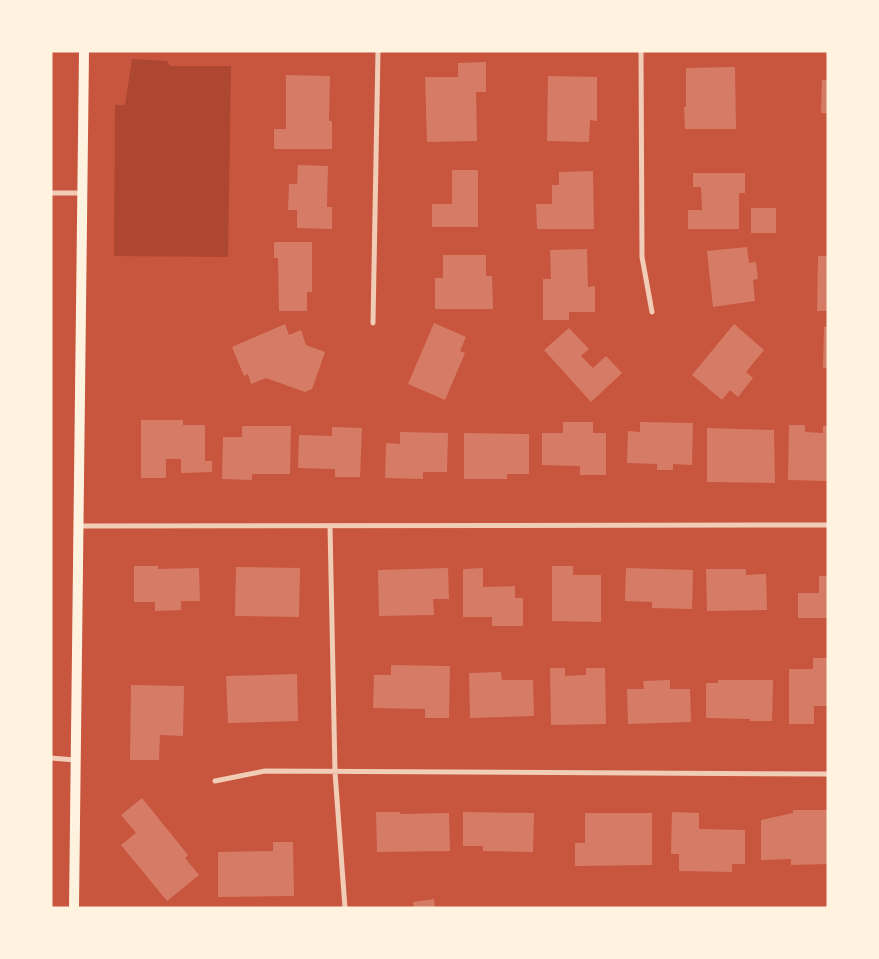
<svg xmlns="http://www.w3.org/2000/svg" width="879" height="959" font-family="Manrope,sans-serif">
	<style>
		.green { fill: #ae4732 }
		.building { fill: #d67c66 }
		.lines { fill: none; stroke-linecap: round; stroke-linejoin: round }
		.minor { stroke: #f1ccb7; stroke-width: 5 }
		.secondary { stroke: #fff3e0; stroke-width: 10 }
	</style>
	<rect width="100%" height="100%" fill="#c8553d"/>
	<!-- green -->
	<path class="green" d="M 132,59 L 167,61 L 170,66 L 231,66 L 228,257 L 114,256 L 115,105 L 125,105 Z"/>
	<!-- building -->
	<path class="building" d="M 486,62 L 486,92 L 476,92 L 477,141 L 427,142 L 425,77 L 458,77 L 458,63 Z
		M 735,67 L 736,129 L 685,129 L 684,107 L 686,107 L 686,68 Z
		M 286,75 L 330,76 L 329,121 L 332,121 L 332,149 L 274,149 L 274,129 L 286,129 Z
		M 548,76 L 597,77 L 597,121 L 590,120 L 589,142 L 547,141 Z
		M 822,80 L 828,80 L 828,113 L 821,113 Z
		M 298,165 L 328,166 L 327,207 L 332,207 L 332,229 L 297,228 L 297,210 L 288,210 L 289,184 L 297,184 Z
		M 452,170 L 478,170 L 478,227 L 432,227 L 432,204 L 452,204 Z
		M 593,171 L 594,229 L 537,229 L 536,204 L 552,204 L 552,185 L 559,185 L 559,172 Z
		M 693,173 L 745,173 L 745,193 L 739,193 L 739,229 L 688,229 L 688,210 L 702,210 L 701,187 L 693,187 Z
		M 751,208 L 776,208 L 776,233 L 751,233 Z
		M 274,242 L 312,242 L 312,292 L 307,292 L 307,311 L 279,311 L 278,258 L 274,258 Z
		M 747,247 L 749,263 L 756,262 L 758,279 L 753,280 L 755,301 L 713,307 L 707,251 Z
		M 587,249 L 588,287 L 595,286 L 595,312 L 569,312 L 569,320 L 543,320 L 543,279 L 551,279 L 550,250 Z
		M 443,255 L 486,255 L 486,276 L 492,276 L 493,309 L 435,309 L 435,278 L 443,278 Z
		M 818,256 L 828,256 L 828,311 L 817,311 Z
		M 434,323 L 466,337 L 460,351 L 465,353 L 445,400 L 408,384 Z
		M 285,324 L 289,335 L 301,330 L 306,345 L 325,352 L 312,389 L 305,392 L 266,378 L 251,384 L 248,374 L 244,376 L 232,347 Z
		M 734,324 L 764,350 L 746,372 L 753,378 L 738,397 L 730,390 L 722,400 L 692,375 Z
		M 824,327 L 828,327 L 828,368 L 823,368 Z
		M 569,328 L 589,349 L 581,356 L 593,368 L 606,356 L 622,373 L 591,402 L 544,350 Z
		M 141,420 L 183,420 L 183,425 L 205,425 L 205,461 L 212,461 L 212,472 L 181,473 L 181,459 L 166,459 L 166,478 L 141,478 Z
		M 563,422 L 593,422 L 593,433 L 606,433 L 606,475 L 580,475 L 580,466 L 542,465 L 542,433 L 563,433 Z
		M 640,422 L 693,423 L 692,465 L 673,464 L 673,470 L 657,470 L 657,464 L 627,463 L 628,431 L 640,432 Z
		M 789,425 L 805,425 L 805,432 L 823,433 L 823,426 L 828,426 L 828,481 L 788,480 Z
		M 242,426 L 291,426 L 290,474 L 252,474 L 252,480 L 222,479 L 223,437 L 242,437 Z
		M 332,427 L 362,428 L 360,477 L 335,477 L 335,469 L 298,468 L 299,435 L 332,436 Z
		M 707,428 L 774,430 L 775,483 L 707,482 Z
		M 400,432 L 448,433 L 447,472 L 423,472 L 423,479 L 385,478 L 386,443 L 400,444 Z
		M 464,433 L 529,434 L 529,474 L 507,474 L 507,479 L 464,479 Z
		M 134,566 L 158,566 L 158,569 L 199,568 L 200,601 L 181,601 L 181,610 L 155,611 L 155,602 L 134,602 Z
		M 552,566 L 573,566 L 573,575 L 601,575 L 601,622 L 552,621 Z
		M 236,567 L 300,568 L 299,617 L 235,616 Z
		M 448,568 L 449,599 L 433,599 L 434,615 L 379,616 L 378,570 Z
		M 483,568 L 483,587 L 515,586 L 515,598 L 523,598 L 523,626 L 492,626 L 492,617 L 463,617 L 463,569 Z
		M 626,568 L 693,570 L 692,609 L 652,608 L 652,602 L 625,601 Z
		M 706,569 L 746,569 L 746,575 L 766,574 L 767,610 L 707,611 Z
		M 819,576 L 828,576 L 828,618 L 798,618 L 798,593 L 819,593 Z
		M 813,658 L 828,658 L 828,706 L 814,706 L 814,724 L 789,724 L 789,669 L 813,669 Z
		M 391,665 L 450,666 L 449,718 L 425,718 L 425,709 L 373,708 L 374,675 L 391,675 Z
		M 550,668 L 565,668 L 565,676 L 586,675 L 586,668 L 605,668 L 606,724 L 551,725 Z
		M 501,672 L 502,680 L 533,680 L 534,716 L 470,718 L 469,673 Z
		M 297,674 L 298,721 L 228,723 L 226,676 Z
		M 670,680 L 670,689 L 690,689 L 691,722 L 628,724 L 627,689 L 644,689 L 643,681 Z
		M 718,680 L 773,680 L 772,721 L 750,721 L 750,719 L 706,718 L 706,683 L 718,683 Z
		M 131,685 L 184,686 L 183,736 L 160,735 L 159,760 L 130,760 Z
		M 142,798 L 188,855 L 185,858 L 199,875 L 167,901 L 121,845 L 136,833 L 121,815 Z
		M 793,810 L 828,810 L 828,864 L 791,865 L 791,859 L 761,860 L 761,820 L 793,813 Z
		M 376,812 L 400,812 L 400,814 L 449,813 L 450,851 L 377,852 Z
		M 463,812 L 534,813 L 533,852 L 483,851 L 483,846 L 463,846 Z
		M 672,812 L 699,813 L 699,829 L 745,830 L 745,864 L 732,864 L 732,872 L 679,871 L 679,854 L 671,854 Z
		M 585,813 L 652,813 L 652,865 L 575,866 L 575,843 L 585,843 Z
		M 273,842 L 293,842 L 294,896 L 218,897 L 218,852 L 273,851 Z
		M 434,899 L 435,908 L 414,908 L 413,902 Z"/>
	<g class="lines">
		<!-- minor -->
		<path class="minor" d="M 641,51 L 642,257 L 652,312
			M 51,193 L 82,193
			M 373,323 L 378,51
			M 79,526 L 828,525
			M 330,526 L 335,772 L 345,908
			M 51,758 L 75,760
			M 215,781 L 265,771 L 828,774"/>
		<!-- secondary -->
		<path class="secondary" d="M 74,908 L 84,51"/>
	</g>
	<!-- border -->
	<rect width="879" height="959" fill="none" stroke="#fff3e0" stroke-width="105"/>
</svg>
